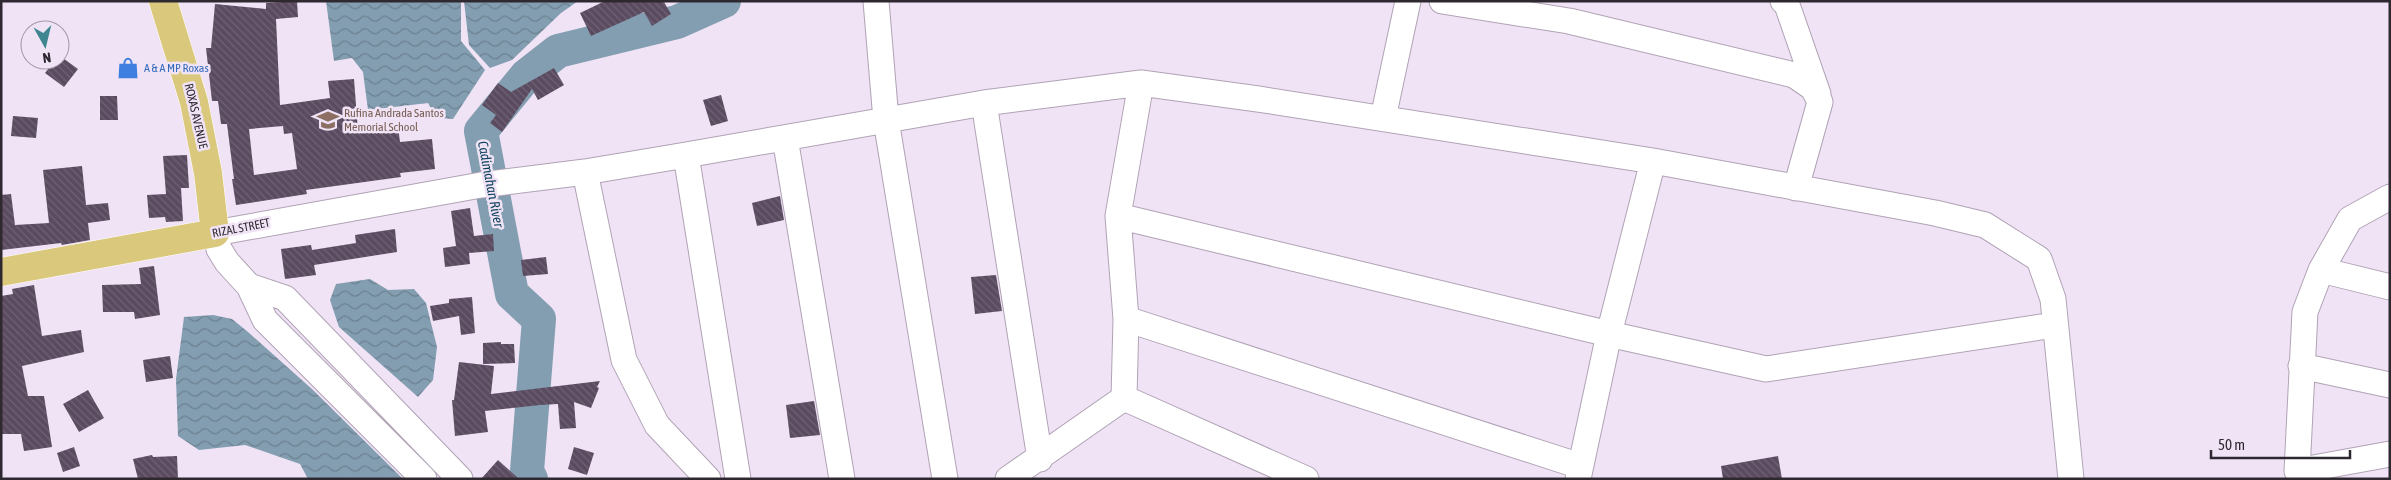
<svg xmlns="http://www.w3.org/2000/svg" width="2391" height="480" font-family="'Asap Condensed',sans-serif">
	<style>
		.water { fill: url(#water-waves) }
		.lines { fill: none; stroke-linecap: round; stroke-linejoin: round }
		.river { stroke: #839eb1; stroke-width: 34 }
		.building { fill: url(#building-back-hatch); fill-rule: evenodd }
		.minor-casing { stroke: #b0a3b5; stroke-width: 27 }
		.major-casing { stroke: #fff; stroke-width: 29 }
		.minor { stroke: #fff; stroke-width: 25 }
		.major { stroke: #dac87c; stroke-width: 28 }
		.labels { text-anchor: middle; stroke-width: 5; stroke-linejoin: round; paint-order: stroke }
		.shop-label { font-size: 12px; fill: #366cbe; stroke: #f0e3f5; text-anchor: start }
		.education-label { font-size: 12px; fill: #785e54; stroke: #f0e3f5; text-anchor: start }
		.street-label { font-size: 12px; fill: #2e2930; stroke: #f0e3f5 }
		.water-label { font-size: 14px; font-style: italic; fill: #0c3f5b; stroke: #f0e3f5 }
	</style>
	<defs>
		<pattern id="water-waves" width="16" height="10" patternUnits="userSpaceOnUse" patternTransform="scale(1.25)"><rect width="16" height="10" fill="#839eb1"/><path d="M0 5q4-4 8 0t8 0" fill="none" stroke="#6c8190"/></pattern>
		<pattern id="building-back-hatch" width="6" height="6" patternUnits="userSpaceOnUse" patternTransform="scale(1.25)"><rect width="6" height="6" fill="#5b4b61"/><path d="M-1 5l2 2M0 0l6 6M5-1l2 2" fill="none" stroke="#6f6274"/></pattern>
	</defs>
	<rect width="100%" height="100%" fill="#f0e3f5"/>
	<!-- water -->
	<path class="water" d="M 326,1 L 461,1 L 461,41 L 485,70 L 453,119 L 437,118 L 428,103 L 368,110 L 363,72 L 352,58 L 334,61 Z
		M 464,1 L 578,1 L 561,13 L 512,60 L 490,68 L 469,45 Z
		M 370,279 L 388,290 L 414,289 L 426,303 L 437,347 L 433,380 L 418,397 L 339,327 L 330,300 L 336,284 Z
		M 213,315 L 232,319 L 248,332 L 313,390 L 403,479 L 308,479 L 300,464 L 245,445 L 199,450 L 178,436 L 176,379 L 184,317 Z"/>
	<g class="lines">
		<!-- river -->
		<path class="river" d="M 531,479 L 527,471 L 539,319 L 512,294 L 481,131 L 526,76 L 558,51 L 677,22 L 724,1"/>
	</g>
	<!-- building -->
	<path class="building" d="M 297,1 L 298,17 L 276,19 L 280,105 L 330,98 L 328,81 L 354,79 L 358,131 L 398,126 L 400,142 L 432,139 L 435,169 L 400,173 L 401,177 L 306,190 L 307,194 L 236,205 L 232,179 L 234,179 L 227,124 L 221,124 L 218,101 L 212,101 L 206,48 L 211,48 L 215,4 L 266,9 L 266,3 ZM 283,126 L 284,134 L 292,133 L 297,169 L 254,175 L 249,129 Z
		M 605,1 L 667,1 L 664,2 L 671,14 L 652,26 L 644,12 L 591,36 L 580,13 Z
		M 60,56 L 78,69 L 64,87 L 45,73 L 55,60 L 60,60 Z
		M 554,68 L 564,85 L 538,100 L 532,89 L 502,132 L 490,123 L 496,115 L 482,105 L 498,83 L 511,92 Z
		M 721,95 L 728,121 L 711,126 L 703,100 Z
		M 100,96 L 117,96 L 118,120 L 100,120 Z
		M 13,116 L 38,118 L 36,138 L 11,136 Z
		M 187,155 L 189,188 L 181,188 L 183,221 L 166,222 L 165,217 L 149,218 L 147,195 L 166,194 L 163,156 Z
		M 82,166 L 86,205 L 108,203 L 110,220 L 88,223 L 90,240 L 62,245 L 61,243 L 1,250 L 1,195 L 11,194 L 15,225 L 49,223 L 43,170 Z
		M 780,196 L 784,220 L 757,226 L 752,203 Z
		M 470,208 L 474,236 L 493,234 L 494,251 L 469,253 L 470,264 L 445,267 L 443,248 L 456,246 L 451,211 Z
		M 395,229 L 397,252 L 314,265 L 316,275 L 285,279 L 281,249 L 311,245 L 312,250 L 356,243 L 355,235 Z
		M 546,257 L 548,274 L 523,276 L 521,260 Z
		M 154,266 L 160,315 L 135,319 L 134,312 L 103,312 L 102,285 L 141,284 L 139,268 Z
		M 996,275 L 1002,311 L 975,314 L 971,277 Z
		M 34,285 L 42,336 L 81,330 L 84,352 L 22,366 L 28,396 L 44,396 L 52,447 L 24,451 L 21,434 L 1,434 L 1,296 L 13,294 L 12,289 Z
		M 472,297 L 475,333 L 461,335 L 459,316 L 433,321 L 430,306 L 449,303 L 449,299 Z
		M 501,342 L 501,344 L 514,344 L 515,363 L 483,364 L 483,343 Z
		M 170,356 L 173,378 L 146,382 L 143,360 Z
		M 459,362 L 494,366 L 491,394 L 600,381 L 597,387 L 599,388 L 591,408 L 574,402 L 576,428 L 560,429 L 558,404 L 540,405 L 485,411 L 488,432 L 455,436 L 452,400 L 454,400 Z
		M 88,390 L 104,418 L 79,432 L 63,404 Z
		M 814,401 L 820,435 L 790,438 L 786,405 Z
		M 74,447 L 80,466 L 63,472 L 57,453 Z
		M 574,447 L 594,453 L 587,475 L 568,469 Z
		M 152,455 L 153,457 L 177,456 L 178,479 L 138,479 L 133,459 Z
		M 1778,456 L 1782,479 L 1723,479 L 1721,466 Z
		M 498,460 L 519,479 L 481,479 Z"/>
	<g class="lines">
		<!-- minor casing -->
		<g class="minor-casing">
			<path id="minor" d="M 876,1 L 886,120 L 945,479
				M 1442,1 L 1569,21 L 1794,75 L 1813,88 L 1820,102 L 1796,188
				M 1783,1 L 1786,2 L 1818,94
				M 984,103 L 1040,459
				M 1383,118 L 1408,1
				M 785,138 L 842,479
				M 686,155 L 738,479
				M 585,172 L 624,360 L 657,425 L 708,479
				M 2390,197 L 2350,219 L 2321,270 L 2305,312 L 2297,471 L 2390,454
				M 1118,216 L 1609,334 L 1766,369 L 2054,325
				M 2321,270 L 2390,287
				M 249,286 L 285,298 L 460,479
				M 1126,319 L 1580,466
				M 2301,366 L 2390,385
				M 1124,398 L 1306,479
				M 424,479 L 265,320 L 249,286 L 227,262 L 219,249 L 215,233 L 481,185 L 585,172 L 686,155 L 984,103 L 1141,83 L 1258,99 L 1653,161 L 1935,213 L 1985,225 L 2039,259 L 2053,299 L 2071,479
				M 1008,479 L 1124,398 L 1126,319 L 1118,216 L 1141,83
				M 1578,479 L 1609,334 L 1653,161"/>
		</g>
		<!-- major casing -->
		<g class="major-casing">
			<path id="major" d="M 1,272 L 215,233 L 208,173 L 194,102 L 163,1"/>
		</g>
		<!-- minor -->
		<use href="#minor" class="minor"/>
		<!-- major -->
		<use href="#major" class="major"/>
	</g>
	<!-- icons -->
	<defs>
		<g id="shop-bare" transform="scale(1.725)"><path d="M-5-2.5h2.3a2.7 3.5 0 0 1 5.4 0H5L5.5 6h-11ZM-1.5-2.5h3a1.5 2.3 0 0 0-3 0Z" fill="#3f7fe0" stroke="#f0e3f5" stroke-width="2.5" paint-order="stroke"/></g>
		<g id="school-bare" transform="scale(1.725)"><path d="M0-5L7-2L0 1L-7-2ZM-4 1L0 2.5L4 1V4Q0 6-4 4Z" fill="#8d6e63" stroke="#f0e3f5" stroke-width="2.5" paint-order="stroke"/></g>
	</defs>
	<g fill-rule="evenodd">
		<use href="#shop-bare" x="128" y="68"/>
		<use href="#school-bare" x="328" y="120"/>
	</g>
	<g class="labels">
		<!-- shop labels -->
		<g class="shop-label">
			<text x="144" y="72">A &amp; A MP Roxas</text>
		</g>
		<!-- education labels -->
		<g class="education-label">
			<text x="344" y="117">Rufina Andrada Santos<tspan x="344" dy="14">Memorial School</tspan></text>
		</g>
		<!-- street labels -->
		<g class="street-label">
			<text transform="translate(196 116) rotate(77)" y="4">ROXAS AVENUE</text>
			<text transform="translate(241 228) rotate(-11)" y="4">RIZAL STREET</text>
		</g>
		<!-- water labels -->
		<g class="water-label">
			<text transform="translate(491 184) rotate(79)" y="5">Cadimahan River</text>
		</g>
	</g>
	<!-- border -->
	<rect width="2391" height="480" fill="none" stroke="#2e2930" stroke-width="5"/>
	<!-- north arrow -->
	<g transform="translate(45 45) rotate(172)"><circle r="24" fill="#f0e3f5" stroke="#a299a6"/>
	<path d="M0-4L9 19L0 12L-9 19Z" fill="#3f8690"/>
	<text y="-8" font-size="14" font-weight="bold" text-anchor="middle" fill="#2e2930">N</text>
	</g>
	<!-- scale -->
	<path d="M2211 450v8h139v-8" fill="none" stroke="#2e2930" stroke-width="2.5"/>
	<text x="2218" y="450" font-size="15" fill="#2e2930" stroke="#f0e3f5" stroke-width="4" paint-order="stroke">50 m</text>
</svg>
